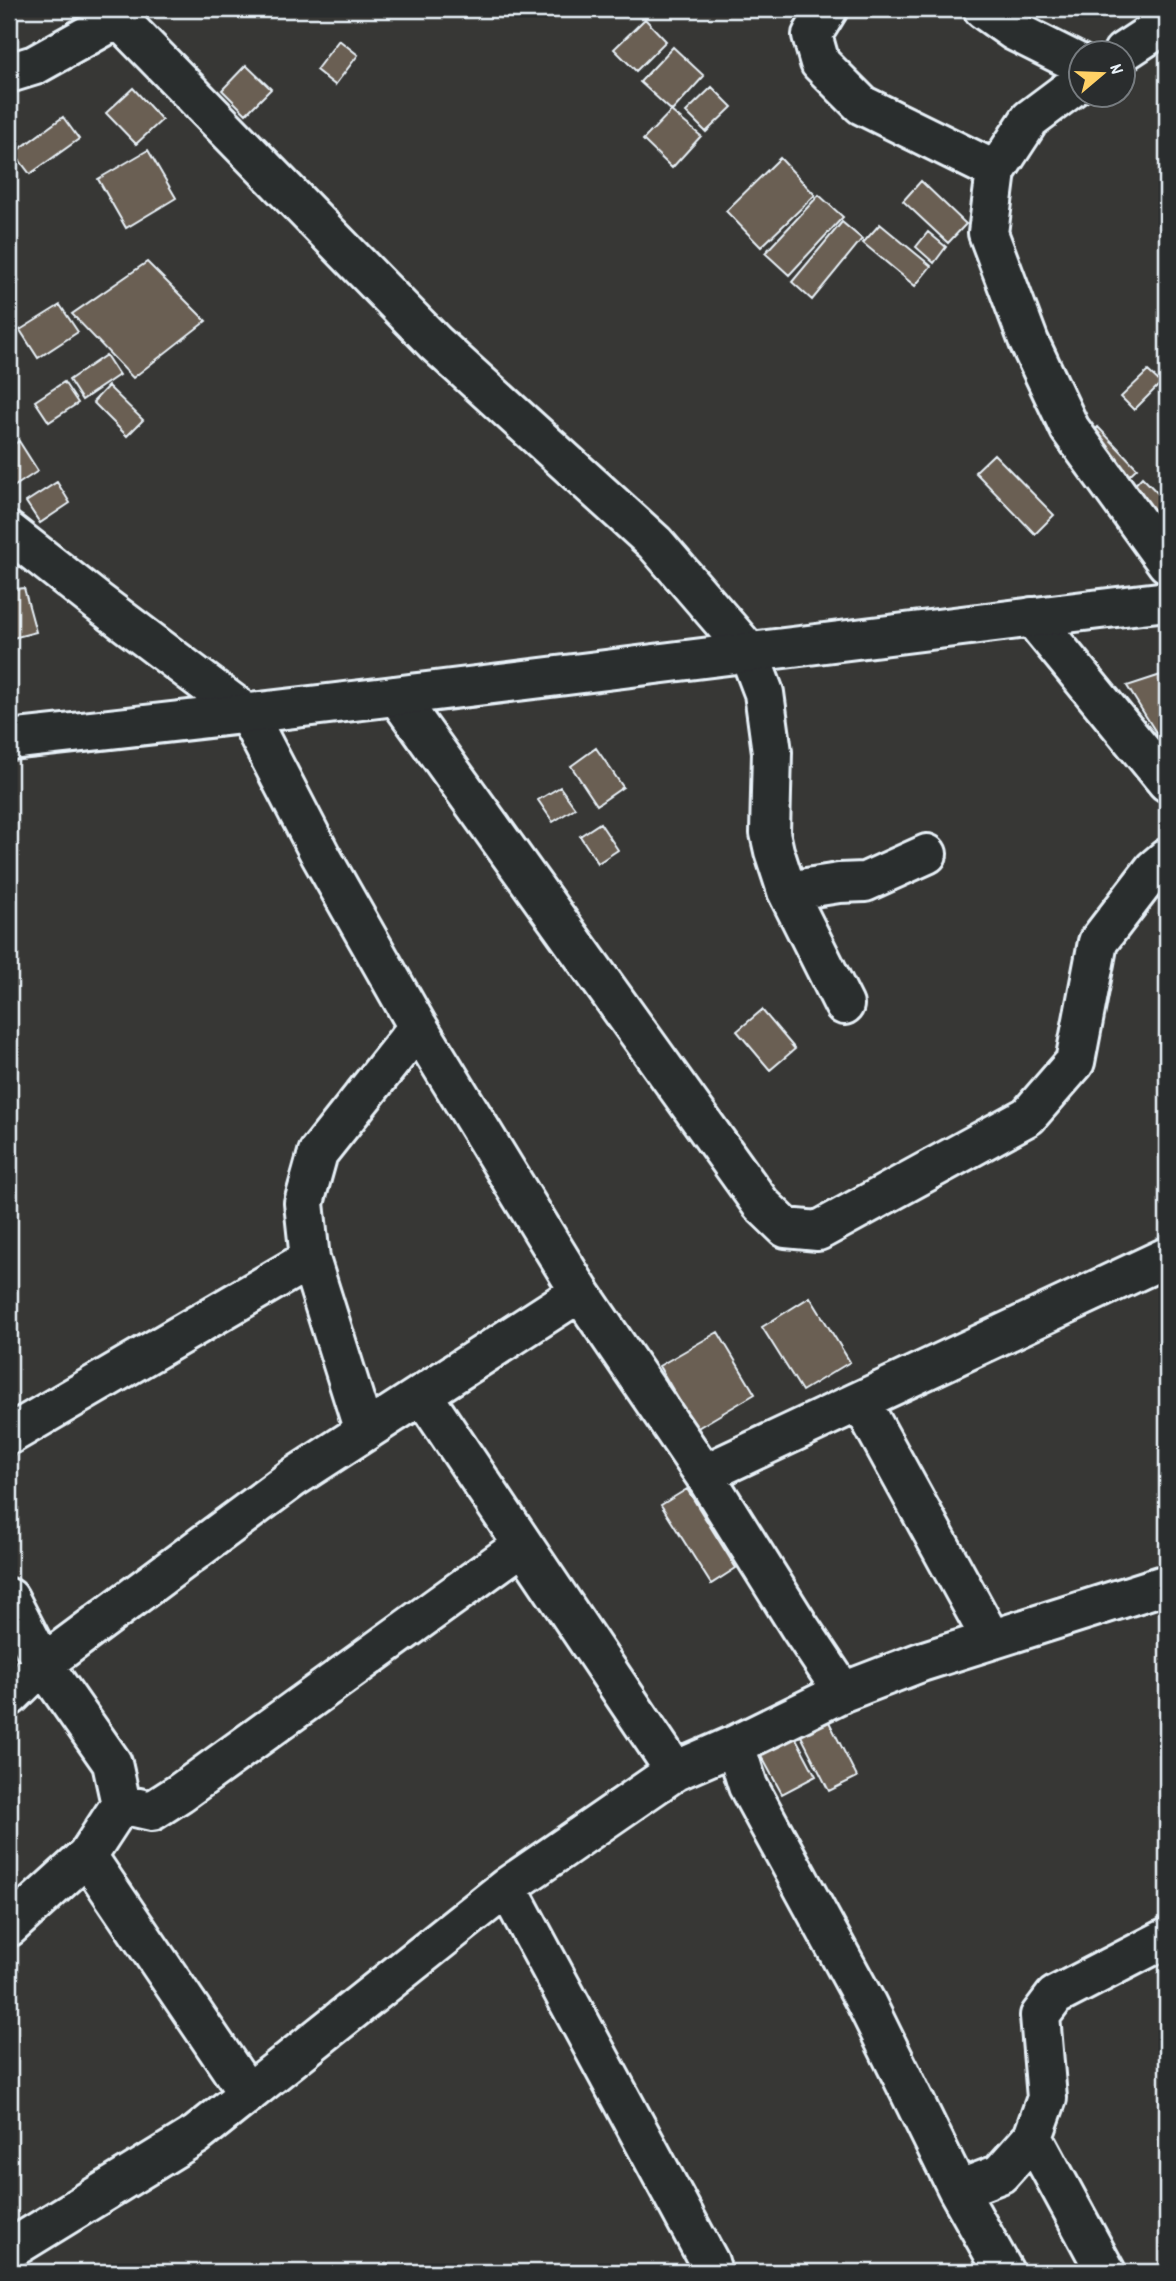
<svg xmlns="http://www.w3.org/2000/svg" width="1176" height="2281" font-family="Dekko,sans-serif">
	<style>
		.building { fill: #6b5f52; stroke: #e8f1f8; stroke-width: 2 }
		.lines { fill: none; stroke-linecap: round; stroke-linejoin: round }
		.street-casing { stroke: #e8f1f8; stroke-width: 44 }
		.secondary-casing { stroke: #e8f1f8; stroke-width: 44 }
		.street { stroke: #2a2d2e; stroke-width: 38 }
		.secondary { stroke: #2a2d2e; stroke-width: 38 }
	</style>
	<rect width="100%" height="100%" fill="#373735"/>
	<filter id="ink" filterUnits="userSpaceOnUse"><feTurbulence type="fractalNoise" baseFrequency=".0143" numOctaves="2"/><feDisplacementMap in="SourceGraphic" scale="14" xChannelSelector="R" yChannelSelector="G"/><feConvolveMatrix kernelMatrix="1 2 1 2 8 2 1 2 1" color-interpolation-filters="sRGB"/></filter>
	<g filter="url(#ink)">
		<!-- building -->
		<path class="building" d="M 645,19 L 666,41 L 636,71 L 614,49 Z
			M 339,40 L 358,55 L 335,85 L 316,70 Z
			M 673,47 L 704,76 L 672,111 L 640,82 Z
			M 246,65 L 271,89 L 246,114 L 222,90 Z
			M 712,87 L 732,107 L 706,132 L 686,112 Z
			M 133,88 L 162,120 L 136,144 L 106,113 Z
			M 671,111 L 701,136 L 672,168 L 643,140 Z
			M 63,117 L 79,139 L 30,174 L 14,153 Z
			M 148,150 L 176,198 L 126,228 L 98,179 Z
			M 780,158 L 815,195 L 761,247 L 726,211 Z
			M 921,181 L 966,224 L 948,243 L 903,201 Z
			M 819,195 L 843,217 L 789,275 L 765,253 Z
			M 842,222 L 862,239 L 812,300 L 792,282 Z
			M 880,224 L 931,266 L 915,286 L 863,243 Z
			M 928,232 L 946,247 L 934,263 L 916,247 Z
			M 147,262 L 206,321 L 133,378 L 72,314 Z
			M 9,264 L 19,281 L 9,288 Z
			M 60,305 L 78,332 L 38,358 L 20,330 Z
			M 106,355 L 119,375 L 82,400 L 69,380 Z
			M 1148,371 L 1161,383 L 1134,410 L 1121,397 Z
			M 64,382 L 78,403 L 49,422 L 35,401 Z
			M 108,386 L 143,420 L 127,436 L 93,402 Z
			M 1098,427 L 1137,468 L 1123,481 L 1084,440 Z
			M 19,441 L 38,471 L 9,490 L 9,448 Z
			M 994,454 L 1054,515 L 1035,534 L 975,472 Z
			M 1142,477 L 1167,503 L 1167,529 L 1130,490 Z
			M 57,482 L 70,503 L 40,523 L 26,502 Z
			M 24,588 L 36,632 L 9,639 L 9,590 Z
			M 1167,673 L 1167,750 L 1127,686 Z
			M 596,748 L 623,787 L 597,805 L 571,766 Z
			M 560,787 L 575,808 L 553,822 L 538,800 Z
			M 600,823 L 618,850 L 598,863 L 580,836 Z
			M 762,1010 L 795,1049 L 770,1070 L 737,1031 Z
			M 810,1297 L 850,1362 L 802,1391 L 762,1327 Z
			M 718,1332 L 755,1394 L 696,1429 L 659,1366 Z
			M 687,1489 L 736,1568 L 711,1584 L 661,1505 Z
			M 824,1712 L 857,1777 L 829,1791 L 796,1726 Z
			M 791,1729 L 816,1776 L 782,1794 L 757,1748 Z"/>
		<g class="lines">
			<!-- street casing -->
			<g class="street-casing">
				<path id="street" d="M 109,9 L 435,343 L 655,543 L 748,651 L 764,693 L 772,752 L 770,833 L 774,851 L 787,891 L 844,1005
					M 828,9 L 812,35 L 820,63 L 862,105 L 996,171
					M 983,9 L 1014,31 L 1082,65
					M 1123,52 L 1167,23
					M 9,73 L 35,65 L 119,18
					M 1082,80 L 1030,119 L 996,171 L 988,233 L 1029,342 L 1070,429 L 1167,563
					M 9,532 L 98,602 L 248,715 L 321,856 L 418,1027 L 580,1292 L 704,1474 L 799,1626 L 843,1692 L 921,1662 L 1167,1584
					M 1032,617 L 1167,782
					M 397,696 L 761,1204 L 786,1228 L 818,1231 L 1028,1116 L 1075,1062 L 1098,942 L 1154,869 L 1167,858
					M 787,891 L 839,883 L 865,882 L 927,854
					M 422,1394 L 675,1771
					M 861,1402 L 991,1639
					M 364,1431 L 310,1259 L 304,1203 L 318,1153 L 418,1027
					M 9,1435 L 310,1259
					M 704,1474 L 1167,1257
					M 9,1598 L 43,1664 L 112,1763 L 121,1804 L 87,1856 L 9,1927
					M 843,1692 L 735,1745 L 748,1786 L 866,2003 L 958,2190 L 1004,2272
					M 9,1697 L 43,1664 L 293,1478 L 580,1292
					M 121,1804 L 152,1811 L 180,1793 L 523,1545
					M 87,1856 L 248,2094
					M 507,1887 L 709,2262 L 712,2272
					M 1033,2137 L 1106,2272
					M 958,2190 L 1000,2174 L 1033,2137 L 1047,2098 L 1040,2016 L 1055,1996 L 1167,1938
					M 9,2250 L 196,2135 L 507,1887 L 675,1771 L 735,1745"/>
			</g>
			<!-- secondary casing -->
			<g class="secondary-casing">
				<path id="secondary" d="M 9,740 C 395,699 781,647 1167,601"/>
			</g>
			<!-- street -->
			<use href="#street" class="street"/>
			<!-- secondary -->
			<use href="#secondary" class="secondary"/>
		</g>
	</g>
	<!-- margin -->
	<rect width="1176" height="2281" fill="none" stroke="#2a2d2e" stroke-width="35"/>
	<rect x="18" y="18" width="1141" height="2246" fill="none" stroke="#e8f1f8" stroke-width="2.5" filter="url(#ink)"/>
	<!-- north arrow -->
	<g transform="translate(1102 74) rotate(71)"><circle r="33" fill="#2a2d2e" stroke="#767b7f" stroke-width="2"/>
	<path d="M0-5L12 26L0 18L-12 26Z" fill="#ffd166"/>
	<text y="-10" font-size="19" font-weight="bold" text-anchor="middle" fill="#e8f1f8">N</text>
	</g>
</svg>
